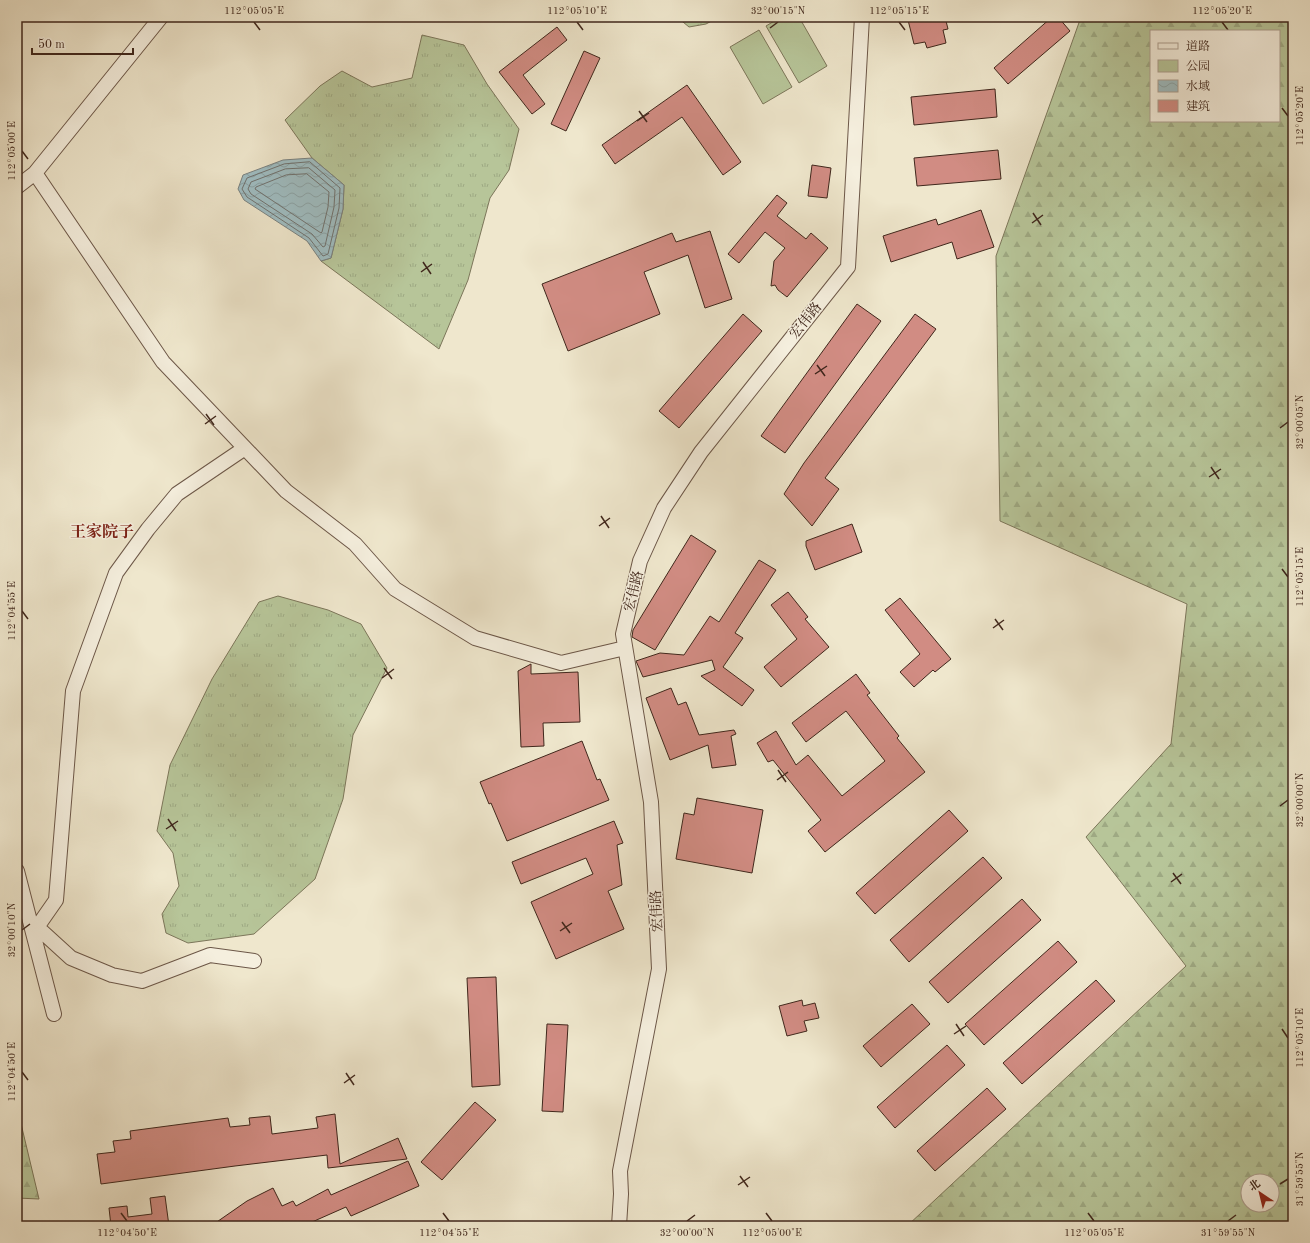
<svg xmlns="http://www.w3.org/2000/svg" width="1310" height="1243" font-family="'Old Standard TT','Noto Serif SC',serif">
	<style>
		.grass { fill: url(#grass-tufts); stroke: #7c765a }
		.forest { fill: url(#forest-firs); stroke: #7c765a; fill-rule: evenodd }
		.green { fill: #b7c599; stroke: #7c765a }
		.water { fill: url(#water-waves); stroke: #798180 }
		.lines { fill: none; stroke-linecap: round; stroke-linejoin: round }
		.shore { stroke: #70726f; stroke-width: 1 }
		.building { fill: #d18c83; stroke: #40271c }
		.minor-casing { stroke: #6c5748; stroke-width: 16 }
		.minor { stroke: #f5efde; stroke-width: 14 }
		.ticks { fill: none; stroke: #40271c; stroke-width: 1.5 }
		.labels { text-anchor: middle; stroke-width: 3; stroke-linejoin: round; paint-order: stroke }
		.street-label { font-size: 14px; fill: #40271c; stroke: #f5efde }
		.quarter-label { font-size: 16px; font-weight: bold; fill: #7a1f14; stroke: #f5efde }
		.neatline { fill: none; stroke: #40271c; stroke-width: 1.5 }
		.ticks-label { font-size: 10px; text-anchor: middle; fill: #40271c }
	</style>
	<defs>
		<pattern id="grass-tufts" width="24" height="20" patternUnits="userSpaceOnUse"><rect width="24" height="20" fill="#b7c599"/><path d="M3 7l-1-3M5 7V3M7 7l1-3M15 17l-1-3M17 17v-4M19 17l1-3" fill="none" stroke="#9ea983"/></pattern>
		<pattern id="forest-firs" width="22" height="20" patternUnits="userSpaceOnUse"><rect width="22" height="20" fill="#b7c599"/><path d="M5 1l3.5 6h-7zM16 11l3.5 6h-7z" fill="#9ea983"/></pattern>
		<pattern id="water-waves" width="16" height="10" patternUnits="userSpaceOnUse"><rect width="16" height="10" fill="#9fbdc2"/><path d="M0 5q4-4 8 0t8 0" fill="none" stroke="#8aa2a6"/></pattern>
	</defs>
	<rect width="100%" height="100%" fill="#efe7cd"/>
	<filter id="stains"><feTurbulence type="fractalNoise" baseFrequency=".005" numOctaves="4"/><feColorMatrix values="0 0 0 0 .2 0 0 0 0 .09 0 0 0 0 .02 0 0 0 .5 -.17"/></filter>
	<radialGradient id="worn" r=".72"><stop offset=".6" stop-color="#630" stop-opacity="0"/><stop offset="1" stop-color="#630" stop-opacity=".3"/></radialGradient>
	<!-- grass -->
	<path class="grass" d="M 677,17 L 719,17 L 706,24 L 689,27 Z
		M 422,35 L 464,45 L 487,84 L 519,129 L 509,170 L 490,198 L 468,280 L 439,349 L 321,261 L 331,258 L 343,209 L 344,185 L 312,158 L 285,120 L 320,86 L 342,71 L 372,87 L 412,78 Z
		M 278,596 L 328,610 L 361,624 L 387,668 L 353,735 L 343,799 L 315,879 L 254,934 L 188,943 L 166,933 L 162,914 L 179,886 L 173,853 L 157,831 L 170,765 L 212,679 L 259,602 Z"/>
	<!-- forest -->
	<path class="forest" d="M 1081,17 L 1293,17 L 1293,1226 L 907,1226 L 1186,966 L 1086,837 L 1171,744 L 1187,604 L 1000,521 L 996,256 ZM 1151,31 L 1279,31 L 1279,121 L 1151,121 ZM 1248,1181 L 1272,1181 L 1272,1205 L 1248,1205 Z
		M 17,1107 L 39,1199 L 17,1198 Z"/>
	<!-- green -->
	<path class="green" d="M 781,17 L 799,17 L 827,66 L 799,83 L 766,26 Z
		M 759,30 L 792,87 L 763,104 L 730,47 Z"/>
	<!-- water -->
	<path class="water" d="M 312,158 L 344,185 L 343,209 L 331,258 L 321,261 L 307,241 L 244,200 L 238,189 L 243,175 L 283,160 Z"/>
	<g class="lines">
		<!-- shore -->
		<path class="shore" d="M 310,162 L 340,188 L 339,208 L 328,254 L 323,256 L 309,238 L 247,197 L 242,189 L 247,178 L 284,164 Z
			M 309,168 L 335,190 L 334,207 L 325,246 L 323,247 L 312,234 L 251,194 L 248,189 L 251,182 L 285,169 Z
			M 307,174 L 329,192 L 328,207 L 322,232 L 321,233 L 255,189 L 256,187 L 286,175 Z"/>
	</g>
	<!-- building -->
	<path class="building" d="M 921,17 L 945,17 L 948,29 L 943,30 L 946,43 L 927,48 L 925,42 L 914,44 L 908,20 Z
		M 1052,17 L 1058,17 L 1070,31 L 1008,84 L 994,68 Z
		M 557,27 L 567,40 L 523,75 L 545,104 L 532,114 L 499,72 Z
		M 584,51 L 600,58 L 566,131 L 551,124 Z
		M 687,85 L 741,162 L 723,175 L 682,117 L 615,164 L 602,145 Z
		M 995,89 L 997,117 L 914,125 L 911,97 Z
		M 998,150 L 1001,179 L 917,186 L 914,158 Z
		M 812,165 L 831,168 L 827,198 L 808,196 Z
		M 777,195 L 787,203 L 777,216 L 806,239 L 811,233 L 828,248 L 787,297 L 778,290 L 775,285 L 771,286 L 774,261 L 785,248 L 765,232 L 739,263 L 728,254 Z
		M 981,210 L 994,247 L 957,259 L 952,242 L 891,262 L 883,236 L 936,219 L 938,225 Z
		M 710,231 L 732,299 L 705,308 L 688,255 L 644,272 L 660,314 L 568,351 L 542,284 L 672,233 L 676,242 Z
		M 857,304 L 881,321 L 785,453 L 761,436 Z
		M 743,314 L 762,331 L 679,428 L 659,411 Z
		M 915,314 L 936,329 L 825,478 L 839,489 L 812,526 L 784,494 L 804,463 Z
		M 852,524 L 862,552 L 815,570 L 806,546 L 806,541 Z
		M 691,535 L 716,551 L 655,650 L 632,637 L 633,630 Z
		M 759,560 L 776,570 L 735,633 L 743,638 L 723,667 L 754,690 L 742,706 L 701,676 L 715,670 L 712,660 L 643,677 L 636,661 L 660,653 L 684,655 L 710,616 L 719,622 Z
		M 788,592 L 808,617 L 805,619 L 829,647 L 781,687 L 764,667 L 797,639 L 771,605 Z
		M 900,598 L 951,659 L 935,672 L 933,670 L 914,687 L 900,672 L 920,654 L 885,610 Z
		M 531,664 L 531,674 L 578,672 L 580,722 L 543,723 L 544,746 L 521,747 L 518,671 Z
		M 856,674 L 870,693 L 867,695 L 899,736 L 897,738 L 925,772 L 825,852 L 808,831 L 821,820 L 773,760 L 768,762 L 757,743 L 776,731 L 796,765 L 808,755 L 842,796 L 885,761 L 846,711 L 806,742 L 792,723 Z
		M 671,688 L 678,705 L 686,702 L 699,735 L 734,730 L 736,734 L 731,736 L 736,765 L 712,768 L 708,745 L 670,760 L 646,698 Z
		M 582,741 L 597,780 L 600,779 L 609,800 L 507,841 L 491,803 L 489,804 L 480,782 Z
		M 697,798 L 763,810 L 752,873 L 676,859 L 684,813 L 694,815 Z
		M 949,810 L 968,831 L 875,914 L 856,893 Z
		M 614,821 L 623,843 L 617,845 L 622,885 L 608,891 L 624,929 L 556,959 L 531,902 L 593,874 L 586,858 L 521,884 L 512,862 Z
		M 983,857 L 1002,878 L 909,962 L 890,940 Z
		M 1022,899 L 1041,920 L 948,1003 L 929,982 Z
		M 1058,941 L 1077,962 L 984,1045 L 965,1024 Z
		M 496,977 L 500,1085 L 472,1087 L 467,978 Z
		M 1096,980 L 1115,1001 L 1022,1084 L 1003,1063 Z
		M 802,1000 L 803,1006 L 815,1003 L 819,1018 L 804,1021 L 807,1031 L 787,1036 L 779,1006 Z
		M 912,1004 L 930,1024 L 881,1067 L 863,1046 Z
		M 547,1024 L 568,1025 L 563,1112 L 542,1111 Z
		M 947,1045 L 965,1065 L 895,1128 L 877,1107 Z
		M 987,1088 L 1006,1109 L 935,1171 L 917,1151 Z
		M 475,1102 L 496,1120 L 442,1180 L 421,1162 Z
		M 335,1114 L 340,1164 L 398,1138 L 407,1159 L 328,1168 L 327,1155 L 235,1166 L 101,1184 L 97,1154 L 115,1152 L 113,1141 L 131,1139 L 130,1131 L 228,1118 L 230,1127 L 250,1125 L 249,1118 L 270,1116 L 272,1134 L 318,1128 L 316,1117 Z
		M 408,1161 L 419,1186 L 351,1216 L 346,1207 L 303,1226 L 211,1226 L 247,1201 L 273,1188 L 282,1206 L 293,1201 L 296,1206 L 328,1189 L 331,1195 Z
		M 165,1196 L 169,1226 L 111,1226 L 109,1208 L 127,1206 L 128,1217 L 152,1214 L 150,1198 Z"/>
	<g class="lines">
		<!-- minor casing -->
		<g class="minor-casing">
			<path id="minor" d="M 35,173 L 163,362 L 286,491 L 355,544 L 395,589 L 475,638 L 561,663 L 625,648
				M 17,187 L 35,173 L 161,17
				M 17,871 L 54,1014
				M 37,927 L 71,958 L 112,975 L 142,981 L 210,955 L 254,961
				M 33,933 L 56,900 L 73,691 L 116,573 L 148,529 L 177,494 L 245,448
				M 619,1226 L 621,1194 L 620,1171 L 659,969 L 651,802 L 623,634 L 640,561 L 664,508 L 701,452 L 848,267 L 862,17"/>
		</g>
		<!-- minor -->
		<use href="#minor" class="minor"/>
	</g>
	<!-- ticks -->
	<path class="ticks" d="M 254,22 L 260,30M 577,22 L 583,30M 899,22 L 905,30M 1222,22 L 1228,30M 770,28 L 778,22M 1282,108 L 1288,116M 639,111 L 647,122M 637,121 L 649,113M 22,151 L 28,159M 1033,213 L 1041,225M 1032,223 L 1043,215M 423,262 L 431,274M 421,272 L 432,264M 817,365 L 825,376M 815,374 L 827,366M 206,414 L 214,425M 205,424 L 216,416M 1280,428 L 1288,422M 1211,467 L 1219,479M 1209,477 L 1221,469M 601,516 L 609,528M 599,526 L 610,518M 1282,569 L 1288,577M 22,611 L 28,619M 995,619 L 1003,630M 993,628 L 1004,620M 384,668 L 392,679M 382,678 L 394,669M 778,770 L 786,782M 777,780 L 788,772M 1280,806 L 1288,800M 168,819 L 176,831M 166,829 L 178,821M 1173,873 L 1181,884M 1171,882 L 1182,874M 562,922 L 570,933M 22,930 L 30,924M 560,931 L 572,923M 956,1024 L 964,1036M 1282,1029 L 1288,1038M 954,1034 L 966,1026M 22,1072 L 28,1080M 346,1073 L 354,1085M 344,1083 L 355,1075M 740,1176 L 748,1187M 1280,1184 L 1288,1179M 738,1185 L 750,1177M 121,1213 L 127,1221M 443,1213 L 449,1221M 766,1213 L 772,1221M 1088,1213 L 1094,1221M 687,1221 L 695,1215M 1228,1221 L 1236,1215"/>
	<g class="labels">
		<!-- street labels -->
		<g class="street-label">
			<text transform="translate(805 320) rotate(-51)" y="5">宏伟路</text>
			<text transform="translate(633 591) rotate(-76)" y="5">宏伟路</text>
			<text transform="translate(656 911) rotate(-93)" y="5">宏伟路</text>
		</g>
		<!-- quarter labels -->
		<g class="quarter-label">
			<text x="102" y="537">王家院子</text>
		</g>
	</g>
	<!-- margin -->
	<rect width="1310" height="1243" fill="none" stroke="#efe7cd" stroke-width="44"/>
	<!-- legend -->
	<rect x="1150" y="30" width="130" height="92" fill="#f5efde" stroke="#ad9f90"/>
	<rect x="1158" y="43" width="20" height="6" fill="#f5efde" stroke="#ad9f90"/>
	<text x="1186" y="50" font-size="12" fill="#40271c">道路</text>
	<rect x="1158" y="60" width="20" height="12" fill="#b7c599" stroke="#ad9f90"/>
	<text x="1186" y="70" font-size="12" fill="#40271c">公园</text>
	<rect x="1158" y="80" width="20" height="12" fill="url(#water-waves)" stroke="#ad9f90"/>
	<text x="1186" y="90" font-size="12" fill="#40271c">水域</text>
	<rect x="1158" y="100" width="20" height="12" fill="#d18c83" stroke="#ad9f90"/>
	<text x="1186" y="110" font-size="12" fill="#40271c">建筑</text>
	<!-- north arrow -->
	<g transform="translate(1260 1193) rotate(325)"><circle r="19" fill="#f5efde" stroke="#ad9f90"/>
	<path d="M0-3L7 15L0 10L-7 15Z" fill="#8f2418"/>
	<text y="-6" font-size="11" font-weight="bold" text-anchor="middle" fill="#40271c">北</text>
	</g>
	<!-- scale -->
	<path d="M32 48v6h101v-6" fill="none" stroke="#40271c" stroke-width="2"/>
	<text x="38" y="48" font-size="12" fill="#40271c" stroke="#f5efde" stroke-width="3" paint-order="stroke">50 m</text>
	<rect x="22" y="22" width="1266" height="1199" class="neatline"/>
	<g class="ticks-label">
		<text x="254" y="14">112°05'05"E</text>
		<text x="577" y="14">112°05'10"E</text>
		<text x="778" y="14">32°00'15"N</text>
		<text x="899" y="14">112°05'15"E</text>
		<text x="1222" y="14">112°05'20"E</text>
		<text transform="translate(1299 116) rotate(-90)" y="4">112°05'20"E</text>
		<text transform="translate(11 151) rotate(-90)" y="4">112°05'00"E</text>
		<text transform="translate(1299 422) rotate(-90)" y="4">32°00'05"N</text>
		<text transform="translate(1299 577) rotate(-90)" y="4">112°05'15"E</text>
		<text transform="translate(11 611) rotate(-90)" y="4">112°04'55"E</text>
		<text transform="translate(1299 800) rotate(-90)" y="4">32°00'00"N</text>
		<text transform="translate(11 930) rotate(-90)" y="4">32°00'10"N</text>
		<text transform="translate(1299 1038) rotate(-90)" y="4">112°05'10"E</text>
		<text transform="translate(11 1072) rotate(-90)" y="4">112°04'50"E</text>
		<text transform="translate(1299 1179) rotate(-90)" y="4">31°59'55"N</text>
		<text x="127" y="1236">112°04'50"E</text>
		<text x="449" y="1236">112°04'55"E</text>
		<text x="687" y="1236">32°00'00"N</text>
		<text x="772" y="1236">112°05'00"E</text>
		<text x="1094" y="1236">112°05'05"E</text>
		<text x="1228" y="1236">31°59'55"N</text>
	</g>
	<rect width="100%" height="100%" filter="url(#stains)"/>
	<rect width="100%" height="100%" fill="url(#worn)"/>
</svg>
